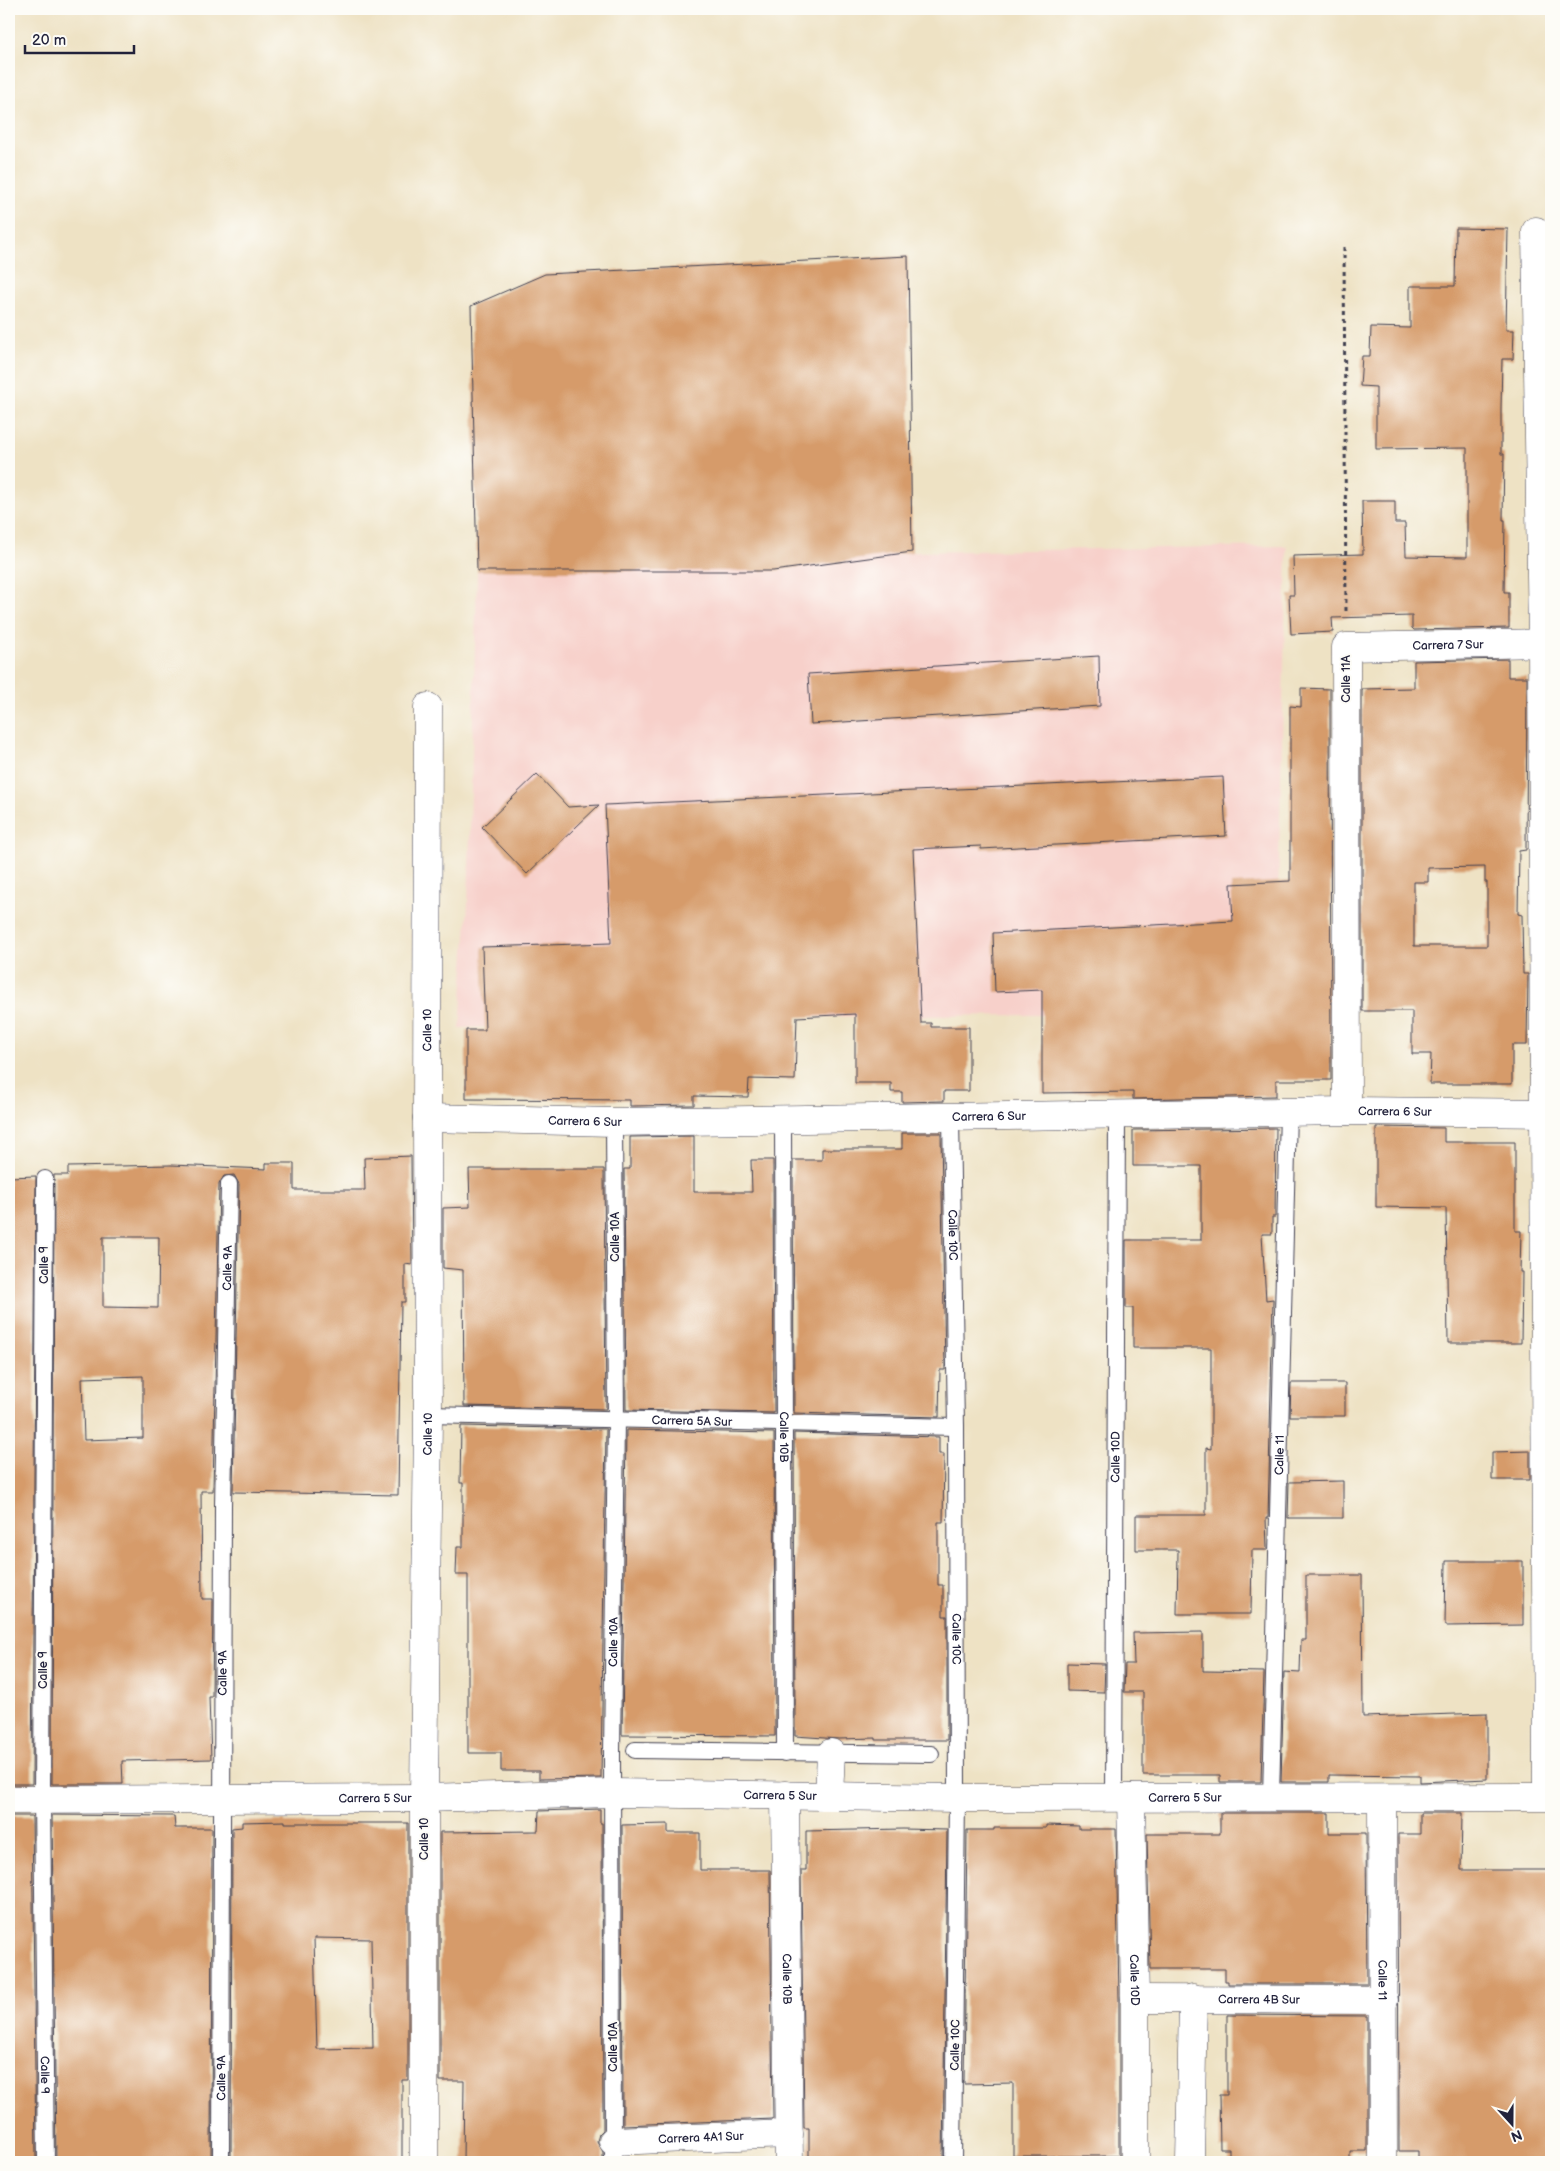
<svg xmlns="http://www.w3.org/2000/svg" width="1560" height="2171" font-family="'Balsamiq Sans',sans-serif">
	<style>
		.built { fill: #f7d0ca }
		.building { fill: #d69b6b; fill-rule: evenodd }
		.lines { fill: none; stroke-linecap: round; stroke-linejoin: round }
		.lane-casing { stroke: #413f50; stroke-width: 18 }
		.street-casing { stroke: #413f50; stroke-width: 29 }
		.path { stroke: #413f50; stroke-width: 3; stroke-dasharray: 4 4; stroke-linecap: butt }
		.lane { stroke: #fff; stroke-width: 16 }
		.street { stroke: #fff; stroke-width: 28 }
		.labels { text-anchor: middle; stroke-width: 4; stroke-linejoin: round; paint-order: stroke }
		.street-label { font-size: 12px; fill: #22223b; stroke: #fdfcf7 }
	</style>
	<rect width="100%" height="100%" fill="#fdfcf7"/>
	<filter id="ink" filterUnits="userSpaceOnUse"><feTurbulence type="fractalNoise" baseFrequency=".02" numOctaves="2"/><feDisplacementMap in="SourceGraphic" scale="10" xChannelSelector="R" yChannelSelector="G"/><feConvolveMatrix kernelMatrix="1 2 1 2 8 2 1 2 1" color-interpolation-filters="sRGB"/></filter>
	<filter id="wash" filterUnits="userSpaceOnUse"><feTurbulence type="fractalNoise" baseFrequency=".0096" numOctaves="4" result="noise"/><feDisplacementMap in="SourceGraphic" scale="20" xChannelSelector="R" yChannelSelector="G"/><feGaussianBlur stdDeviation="1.12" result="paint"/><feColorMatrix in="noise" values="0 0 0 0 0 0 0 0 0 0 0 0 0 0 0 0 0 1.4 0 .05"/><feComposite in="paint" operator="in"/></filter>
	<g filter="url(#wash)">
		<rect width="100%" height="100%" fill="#eee2c4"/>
		<!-- built -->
		<path class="built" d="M 1287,546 L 1275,1013 L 800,1017 L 460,1028 L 468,904 L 477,571 L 773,571 L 912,552 Z"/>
		<g id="blocks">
			<!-- building -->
			<path class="building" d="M 1456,228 L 1508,229 L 1506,330 L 1514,330 L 1513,359 L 1502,359 L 1501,408 L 1501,454 L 1504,454 L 1503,520 L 1505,520 L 1504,592 L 1509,592 L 1509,628 L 1414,630 L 1412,628 L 1412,616 L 1332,618 L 1333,632 L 1291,634 L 1289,595 L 1294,595 L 1293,556 L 1363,554 L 1362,501 L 1395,501 L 1395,523 L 1405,523 L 1406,556 L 1467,557 L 1467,448 L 1376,449 L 1376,387 L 1360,386 L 1362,356 L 1370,356 L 1371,327 L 1410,328 L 1410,286 L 1455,286 Z
				M 908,256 L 912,552 L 773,571 L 477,571 L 471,306 L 545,274 Z
				M 1099,656 L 1100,706 L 811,724 L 808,674 Z
				M 1508,659 L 1508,677 L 1527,677 L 1526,850 L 1519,851 L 1518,914 L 1522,915 L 1523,974 L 1528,974 L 1527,1045 L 1512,1045 L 1512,1084 L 1430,1084 L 1431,1054 L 1412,1054 L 1412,1011 L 1362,1011 L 1362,689 L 1414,688 L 1414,661 ZM 1485,867 L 1485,882 L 1487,882 L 1487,946 L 1414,946 L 1414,882 L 1428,882 L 1428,868 Z
				M 1301,688 L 1330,689 L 1331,1080 L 1276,1080 L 1276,1096 L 1133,1099 L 1133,1092 L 1042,1093 L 1042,990 L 995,992 L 993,933 L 1233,921 L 1231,884 L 1290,881 L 1290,706 L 1301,707 Z
				M 537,774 L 568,807 L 599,805 L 527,874 L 482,827 Z
				M 1223,777 L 1226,836 L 981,849 L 981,846 L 913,849 L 921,1023 L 931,1023 L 931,1027 L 969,1027 L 969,1091 L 944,1091 L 944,1101 L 902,1102 L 902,1092 L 891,1092 L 891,1083 L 855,1083 L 855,1014 L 797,1017 L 795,1080 L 749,1079 L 748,1097 L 694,1096 L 694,1105 L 630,1106 L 630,1100 L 466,1099 L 466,1030 L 485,1030 L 482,947 L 611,943 L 605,805 Z
				M 1376,1127 L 1444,1128 L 1444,1142 L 1515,1142 L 1515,1231 L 1521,1231 L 1520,1272 L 1522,1272 L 1521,1343 L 1448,1343 L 1446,1208 L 1376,1207 Z
				M 1276,1128 L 1275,1217 L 1272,1217 L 1272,1234 L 1262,1234 L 1266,1300 L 1273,1299 L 1268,1518 L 1266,1518 L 1267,1550 L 1252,1550 L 1251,1614 L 1177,1614 L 1178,1550 L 1136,1550 L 1136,1515 L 1206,1515 L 1206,1448 L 1211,1449 L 1211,1348 L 1133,1348 L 1133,1308 L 1126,1308 L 1126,1240 L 1201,1240 L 1201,1166 L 1133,1166 L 1133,1130 Z
				M 902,1133 L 941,1133 L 945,1370 L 940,1370 L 939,1417 L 794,1413 L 793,1160 L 822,1160 L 822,1149 L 902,1149 Z
				M 694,1136 L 694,1192 L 752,1192 L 751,1160 L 773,1160 L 774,1413 L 626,1410 L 624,1169 L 630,1169 L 630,1137 Z
				M 411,1156 L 412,1265 L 405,1264 L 405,1302 L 401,1302 L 398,1495 L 233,1492 L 239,1184 L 234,1175 L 224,1176 L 219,1184 L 213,1491 L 201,1491 L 202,1599 L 213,1599 L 212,1697 L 209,1697 L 211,1759 L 122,1761 L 123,1784 L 52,1784 L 54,1175 L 68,1175 L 68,1167 L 171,1165 L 266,1169 L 266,1163 L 294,1163 L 294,1190 L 365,1190 L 364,1158 ZM 103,1237 L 159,1237 L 158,1308 L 103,1307 ZM 143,1376 L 143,1438 L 84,1440 L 82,1378 Z
				M 469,1169 L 604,1169 L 606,1409 L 464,1406 L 463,1270 L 443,1268 L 443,1208 L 470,1207 Z
				M 36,1176 L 32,1784 L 9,1784 L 9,1177 Z
				M 1291,1383 L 1345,1383 L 1345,1416 L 1290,1416 Z
				M 461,1426 L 606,1429 L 601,1778 L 539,1779 L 539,1771 L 501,1771 L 501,1753 L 468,1753 L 468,1575 L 456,1575 L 457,1547 L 463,1547 L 463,1483 L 460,1483 Z
				M 626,1430 L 774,1433 L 775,1736 L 622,1735 Z
				M 794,1433 L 939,1437 L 939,1454 L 944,1454 L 943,1522 L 938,1522 L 938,1585 L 943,1585 L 943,1616 L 947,1616 L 947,1740 L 876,1740 L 876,1738 L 839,1739 L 795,1736 Z
				M 1530,1451 L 1530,1480 L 1492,1480 L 1492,1452 Z
				M 1343,1481 L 1343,1518 L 1288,1518 L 1289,1482 Z
				M 1446,1561 L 1523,1561 L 1523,1625 L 1445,1626 Z
				M 1306,1575 L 1362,1575 L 1363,1717 L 1487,1713 L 1487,1779 L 1420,1782 L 1420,1776 L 1329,1775 L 1329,1782 L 1281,1782 L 1284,1672 L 1300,1673 L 1301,1640 L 1306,1640 Z
				M 1203,1632 L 1203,1671 L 1264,1672 L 1261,1782 L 1220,1782 L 1220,1775 L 1143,1775 L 1143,1692 L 1124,1692 L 1125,1664 L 1134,1664 L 1133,1633 Z
				M 1067,1663 L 1105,1664 L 1104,1692 L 1067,1691 Z
				M 600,1809 L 600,1823 L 602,1823 L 603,2130 L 599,2134 L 597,2141 L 603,2152 L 603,2162 L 463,2162 L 464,2081 L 440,2081 L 440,1832 L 538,1831 L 539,1811 Z
				M 1220,1813 L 1329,1813 L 1329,1833 L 1366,1833 L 1367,1984 L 1228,1984 L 1228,1981 L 1225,1981 L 1225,1969 L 1150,1969 L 1147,1834 L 1220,1834 Z
				M 1420,1813 L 1462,1813 L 1461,1870 L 1550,1870 L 1551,2159 L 1492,2162 L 1418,2162 L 1418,2151 L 1399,2151 L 1398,1834 L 1420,1834 Z
				M 52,1815 L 174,1816 L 175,1828 L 212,1828 L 211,2162 L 56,2162 Z
				M 9,1816 L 32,1816 L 36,2162 L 9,2162 Z
				M 285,1821 L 285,1823 L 408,1823 L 408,2080 L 402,2080 L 402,2162 L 231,2162 L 232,1828 L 242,1827 L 242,1822 ZM 314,1938 L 371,1939 L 373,2048 L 317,2049 Z
				M 668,1824 L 668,1833 L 700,1833 L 700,1870 L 770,1870 L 773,2119 L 623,2125 L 622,1825 Z
				M 1046,1825 L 1079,1826 L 1079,1829 L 1116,1829 L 1119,1999 L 1119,2156 L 1013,2156 L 1013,2083 L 964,2084 L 967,1830 L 994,1830 L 994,1828 L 1046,1828 Z
				M 903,1829 L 947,1830 L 943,2162 L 809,2162 L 809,2128 L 804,2128 L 801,1870 L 806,1870 L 806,1831 Z
				M 1227,2015 L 1367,2016 L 1367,2151 L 1350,2151 L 1350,2162 L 1229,2162 L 1229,2149 L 1220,2149 L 1219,2095 L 1227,2095 Z"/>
		</g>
	</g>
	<g filter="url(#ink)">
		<use href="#blocks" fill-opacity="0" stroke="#413f50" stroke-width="1"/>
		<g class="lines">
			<!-- lane casing -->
			<g class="lane-casing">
				<g id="lane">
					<path id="s1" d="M 951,1117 L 956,1427 L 957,1798 L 953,2162"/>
					<path id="s2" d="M 783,1119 L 785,1753"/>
					<path id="s3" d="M 45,1179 L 42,1799 L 46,2162"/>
					<path id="s4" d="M 428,1415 L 956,1427"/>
					<path d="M 635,1750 L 931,1754"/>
					<path id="s5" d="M 1271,1797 L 1288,1112"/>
					<path id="s6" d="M 1114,1798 L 1117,1115"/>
					<path id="s7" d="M 221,2162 L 223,1506 L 229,1184"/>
					<path id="s8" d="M 613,2162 L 612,1754 L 616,1419 L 614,1122"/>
				</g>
			</g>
			<!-- street casing -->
			<g class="street-casing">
				<g id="street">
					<path d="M 1536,231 L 1542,643 L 1547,1796"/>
					<path id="s9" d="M 1347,1111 L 1346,647 L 1551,643"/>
					<path id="s10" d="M 427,1118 L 614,1122 L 1347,1111 L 1551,1113"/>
					<path id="s11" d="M 785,1795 L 789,2162"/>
					<path d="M 829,1796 L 831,1753"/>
					<path id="s12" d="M 1131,1798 L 1135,1999 L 1135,2162"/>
					<path id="s13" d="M 1382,1798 L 1383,2162"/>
					<path id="s14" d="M 9,1800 L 424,1798 L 613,1793 L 957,1798 L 1551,1797"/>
					<path id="s15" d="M 1135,1999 L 1384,2000"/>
					<path id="s16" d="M 613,2141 L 789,2134"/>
					<path id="s17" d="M 424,2162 L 424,1798 L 428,1415 L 427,1118 L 428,707"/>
					<path d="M 1190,2162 L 1193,1998"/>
				</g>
			</g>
			<!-- path -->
			<path class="path" d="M 1344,247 L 1346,614"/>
			<!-- lane -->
			<use href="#lane" class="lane"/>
			<!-- street -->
			<use href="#street" class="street"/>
		</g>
	</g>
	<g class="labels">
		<!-- street labels -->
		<g class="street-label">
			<text dy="4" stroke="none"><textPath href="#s9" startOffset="566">Carrera 7 Sur</textPath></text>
			<text transform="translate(1346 679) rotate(-90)" y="4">Calle 11A</text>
			<text dy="4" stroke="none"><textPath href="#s17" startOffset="1132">Calle 10</textPath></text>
			<text dy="4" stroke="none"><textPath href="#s10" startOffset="968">Carrera 6 Sur</textPath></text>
			<text dy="4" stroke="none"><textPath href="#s10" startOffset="562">Carrera 6 Sur</textPath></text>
			<text dy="4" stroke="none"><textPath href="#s10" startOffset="158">Carrera 6 Sur</textPath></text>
			<text dy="4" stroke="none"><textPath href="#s1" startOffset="118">Calle 10C</textPath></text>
			<text transform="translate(615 1237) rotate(-90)" y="4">Calle 10A</text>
			<text transform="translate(44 1265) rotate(-90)" y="4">Calle 9</text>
			<text dy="4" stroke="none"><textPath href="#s7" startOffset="894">Calle 9A</textPath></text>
			<text dy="4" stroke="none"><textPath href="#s4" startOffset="264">Carrera 5A Sur</textPath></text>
			<text dy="4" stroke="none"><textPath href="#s17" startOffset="728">Calle 10</textPath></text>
			<text dy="4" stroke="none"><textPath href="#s2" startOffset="318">Calle 10B</textPath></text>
			<text dy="4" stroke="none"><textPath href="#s5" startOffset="342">Calle 11</textPath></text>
			<text dy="4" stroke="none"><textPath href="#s6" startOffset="341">Calle 10D</textPath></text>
			<text dy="4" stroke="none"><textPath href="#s1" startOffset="522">Calle 10C</textPath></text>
			<text dy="4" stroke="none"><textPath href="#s8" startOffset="520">Calle 10A</textPath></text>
			<text transform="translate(43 1670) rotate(-90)" y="4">Calle 9</text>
			<text dy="4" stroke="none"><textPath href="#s7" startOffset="489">Calle 9A</textPath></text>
			<text dy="4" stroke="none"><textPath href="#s14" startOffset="771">Carrera 5 Sur</textPath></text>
			<text dy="4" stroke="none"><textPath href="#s14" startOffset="1176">Carrera 5 Sur</textPath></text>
			<text dy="4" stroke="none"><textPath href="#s14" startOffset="366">Carrera 5 Sur</textPath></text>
			<text transform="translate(424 1839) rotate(-90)" y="4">Calle 10</text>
			<text dy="4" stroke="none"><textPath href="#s11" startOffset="184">Calle 10B</textPath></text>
			<text dy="4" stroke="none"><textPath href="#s12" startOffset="182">Calle 10D</textPath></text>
			<text dy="4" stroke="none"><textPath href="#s13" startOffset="182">Calle 11</textPath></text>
			<text dy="4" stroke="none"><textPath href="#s15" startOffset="124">Carrera 4B Sur</textPath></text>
			<text transform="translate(955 2045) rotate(-89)" y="4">Calle 10C</text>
			<text transform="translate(613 2047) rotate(-90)" y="4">Calle 10A</text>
			<text dy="4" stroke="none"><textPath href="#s3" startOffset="896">Calle 9</textPath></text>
			<text dy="4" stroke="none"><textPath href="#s7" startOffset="84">Calle 9A</textPath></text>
			<text dy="4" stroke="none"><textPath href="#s16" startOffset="88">Carrera 4A1 Sur</textPath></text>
		</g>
	</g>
	<!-- margin -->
	<rect width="1560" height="2171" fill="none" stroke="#fdfcf7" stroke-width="30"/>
	<!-- north arrow -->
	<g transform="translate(1512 2124) rotate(159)" stroke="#fdfcf7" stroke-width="4" paint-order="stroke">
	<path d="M0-4L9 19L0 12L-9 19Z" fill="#22223b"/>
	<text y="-8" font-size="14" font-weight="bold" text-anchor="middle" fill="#22223b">N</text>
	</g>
	<!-- scale -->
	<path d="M25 45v8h109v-8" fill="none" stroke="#22223b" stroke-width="2.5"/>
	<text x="32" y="45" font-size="15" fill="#22223b" stroke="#fdfcf7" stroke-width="4" paint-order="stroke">20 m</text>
</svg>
